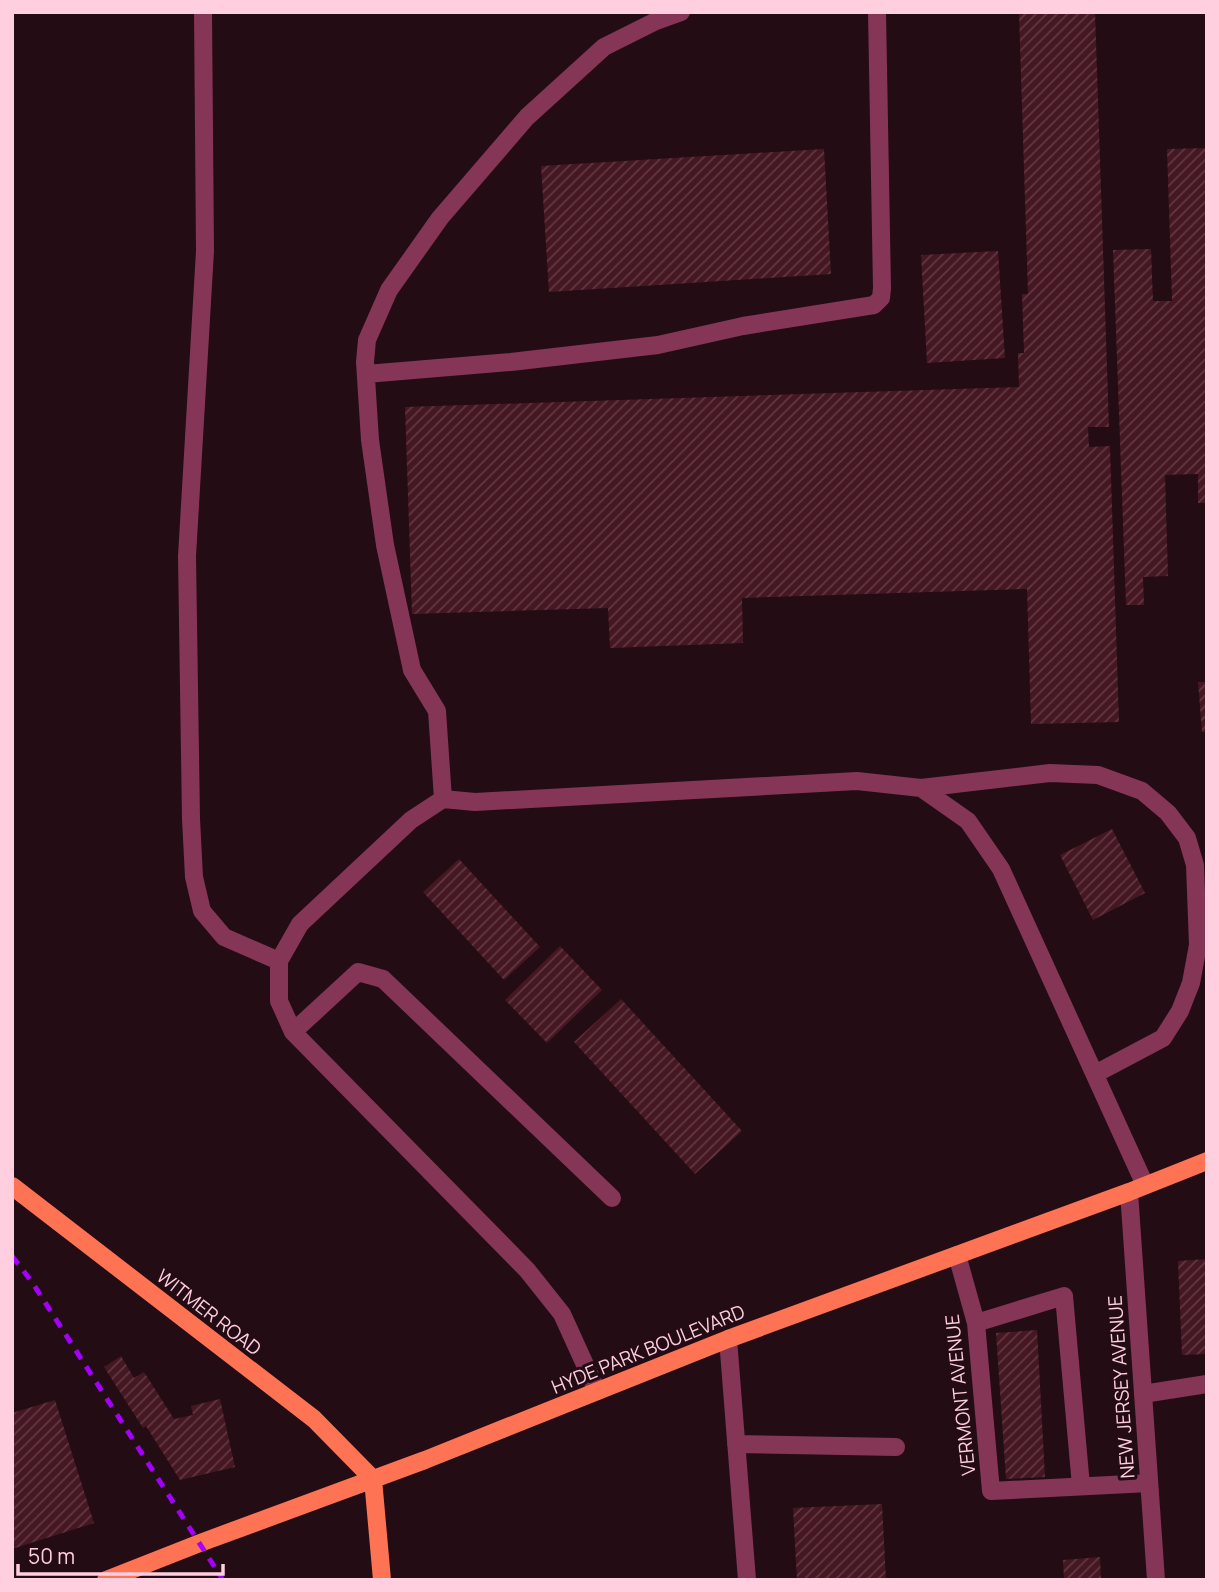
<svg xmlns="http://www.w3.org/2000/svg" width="1219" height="1592" font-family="Manrope,sans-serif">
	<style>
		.building { fill: url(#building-hatch) }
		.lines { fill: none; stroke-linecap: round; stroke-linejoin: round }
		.minor { stroke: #853556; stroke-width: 18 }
		.major { stroke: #ff7355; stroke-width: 18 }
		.rail { stroke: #a200f9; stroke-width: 5; stroke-dasharray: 10 9; stroke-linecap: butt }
		.labels { text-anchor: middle; stroke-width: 6; stroke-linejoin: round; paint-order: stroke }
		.street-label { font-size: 19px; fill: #ffcedf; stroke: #230c13 }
	</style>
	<defs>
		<pattern id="building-hatch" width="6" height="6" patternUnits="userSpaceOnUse" patternTransform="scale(1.75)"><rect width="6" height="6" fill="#451723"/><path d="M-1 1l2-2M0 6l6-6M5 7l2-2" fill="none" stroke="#613842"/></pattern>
	</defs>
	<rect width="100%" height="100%" fill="#230c13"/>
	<!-- building -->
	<path class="building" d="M 1019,12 L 1095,12 L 1109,427 L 1088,427 L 1089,447 L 1110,446 L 1119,722 L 1031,724 L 1027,589 L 742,598 L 743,643 L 610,648 L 608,608 L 412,614 L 405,407 L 1019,387 L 1018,353 L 1024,353 L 1022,294 L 1028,294 Z
		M 1207,148 L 1207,503 L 1198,503 L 1198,474 L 1165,475 L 1168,576 L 1143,577 L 1144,605 L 1126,605 L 1113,250 L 1151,249 L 1153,301 L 1172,301 L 1167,149 Z
		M 824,149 L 831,274 L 549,292 L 541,166 Z
		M 998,251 L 1005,358 L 927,363 L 921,255 Z
		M 1198,682 L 1207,682 L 1207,732 L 1202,732 Z
		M 1112,829 L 1145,893 L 1093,920 L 1060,855 Z
		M 459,859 L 540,947 L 504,980 L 423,892 Z
		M 560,946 L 602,990 L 547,1043 L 505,1000 Z
		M 621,999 L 742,1131 L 695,1174 L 574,1042 Z
		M 1207,1259 L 1207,1354 L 1182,1355 L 1178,1261 Z
		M 1037,1330 L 1045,1477 L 1006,1479 L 996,1333 Z
		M 121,1356 L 134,1378 L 144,1372 L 174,1419 L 193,1415 L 191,1406 L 220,1399 L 235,1467 L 180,1480 L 146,1426 L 143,1428 L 104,1367 Z
		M 55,1400 L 94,1523 L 12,1549 L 12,1413 Z
		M 882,1504 L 886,1580 L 797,1580 L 793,1508 Z
		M 1100,1557 L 1101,1580 L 1064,1580 L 1063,1560 Z"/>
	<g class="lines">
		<!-- minor -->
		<path class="minor" d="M 203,12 L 205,251 L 187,556 L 191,819 L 194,877 L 202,911 L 224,937 L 279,961
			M 366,374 L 511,362 L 658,345 L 743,326 L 874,305 L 881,298 L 882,288 L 877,12
			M 921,788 L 1050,773 L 1098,775 L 1142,791 L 1168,813 L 1187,838 L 1195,865 L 1198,945 L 1191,983 L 1180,1011 L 1163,1038 L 1095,1074
			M 443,799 L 437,711 L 412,670 L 385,545 L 370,440 L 365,362 L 367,340 L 389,290 L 440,218 L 527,117 L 604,47 L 656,21 L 681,12
			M 293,1032 L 358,972 L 383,979 L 612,1198
			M 1129,1192 L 1156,1580
			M 957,1255 L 976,1323 L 991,1491 L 1149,1483
			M 976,1323 L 1064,1296 L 1081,1486
			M 728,1339 L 747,1580
			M 597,1391 L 562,1314 L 527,1270 L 293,1032 L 279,1001 L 279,961 L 300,924 L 411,820 L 443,799 L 475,802 L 857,781 L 921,788 L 968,821 L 1001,869 L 1145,1185
			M 1143,1394 L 1207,1384
			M 736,1444 L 896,1447"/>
		<!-- major -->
		<path class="major" d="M 12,1186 L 314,1419 L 373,1479 L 382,1580
			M 106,1580 L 200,1543 L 425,1460 L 728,1339 L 1129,1192 L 1207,1161"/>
		<!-- rail -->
		<path class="rail" d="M 12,1256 L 32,1282 L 223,1580"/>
	</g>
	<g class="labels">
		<!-- street labels -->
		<g class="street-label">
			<text transform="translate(209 1312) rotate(38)" y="7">WITMER ROAD</text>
			<text transform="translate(648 1349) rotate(-22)" y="7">HYDE PARK BOULEVARD</text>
			<text transform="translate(1121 1387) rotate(-94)" y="7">NEW JERSEY AVENUE</text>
			<text transform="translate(960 1395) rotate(-96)" y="7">VERMONT AVENUE</text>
		</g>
	</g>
	<!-- border -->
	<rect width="1219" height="1592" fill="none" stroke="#ffcedf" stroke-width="28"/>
	<!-- scale -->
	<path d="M18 1564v10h205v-10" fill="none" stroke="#ffcedf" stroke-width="3.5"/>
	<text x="28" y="1564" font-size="21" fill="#ffcedf" stroke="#230c13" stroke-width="5" paint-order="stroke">50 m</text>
</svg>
